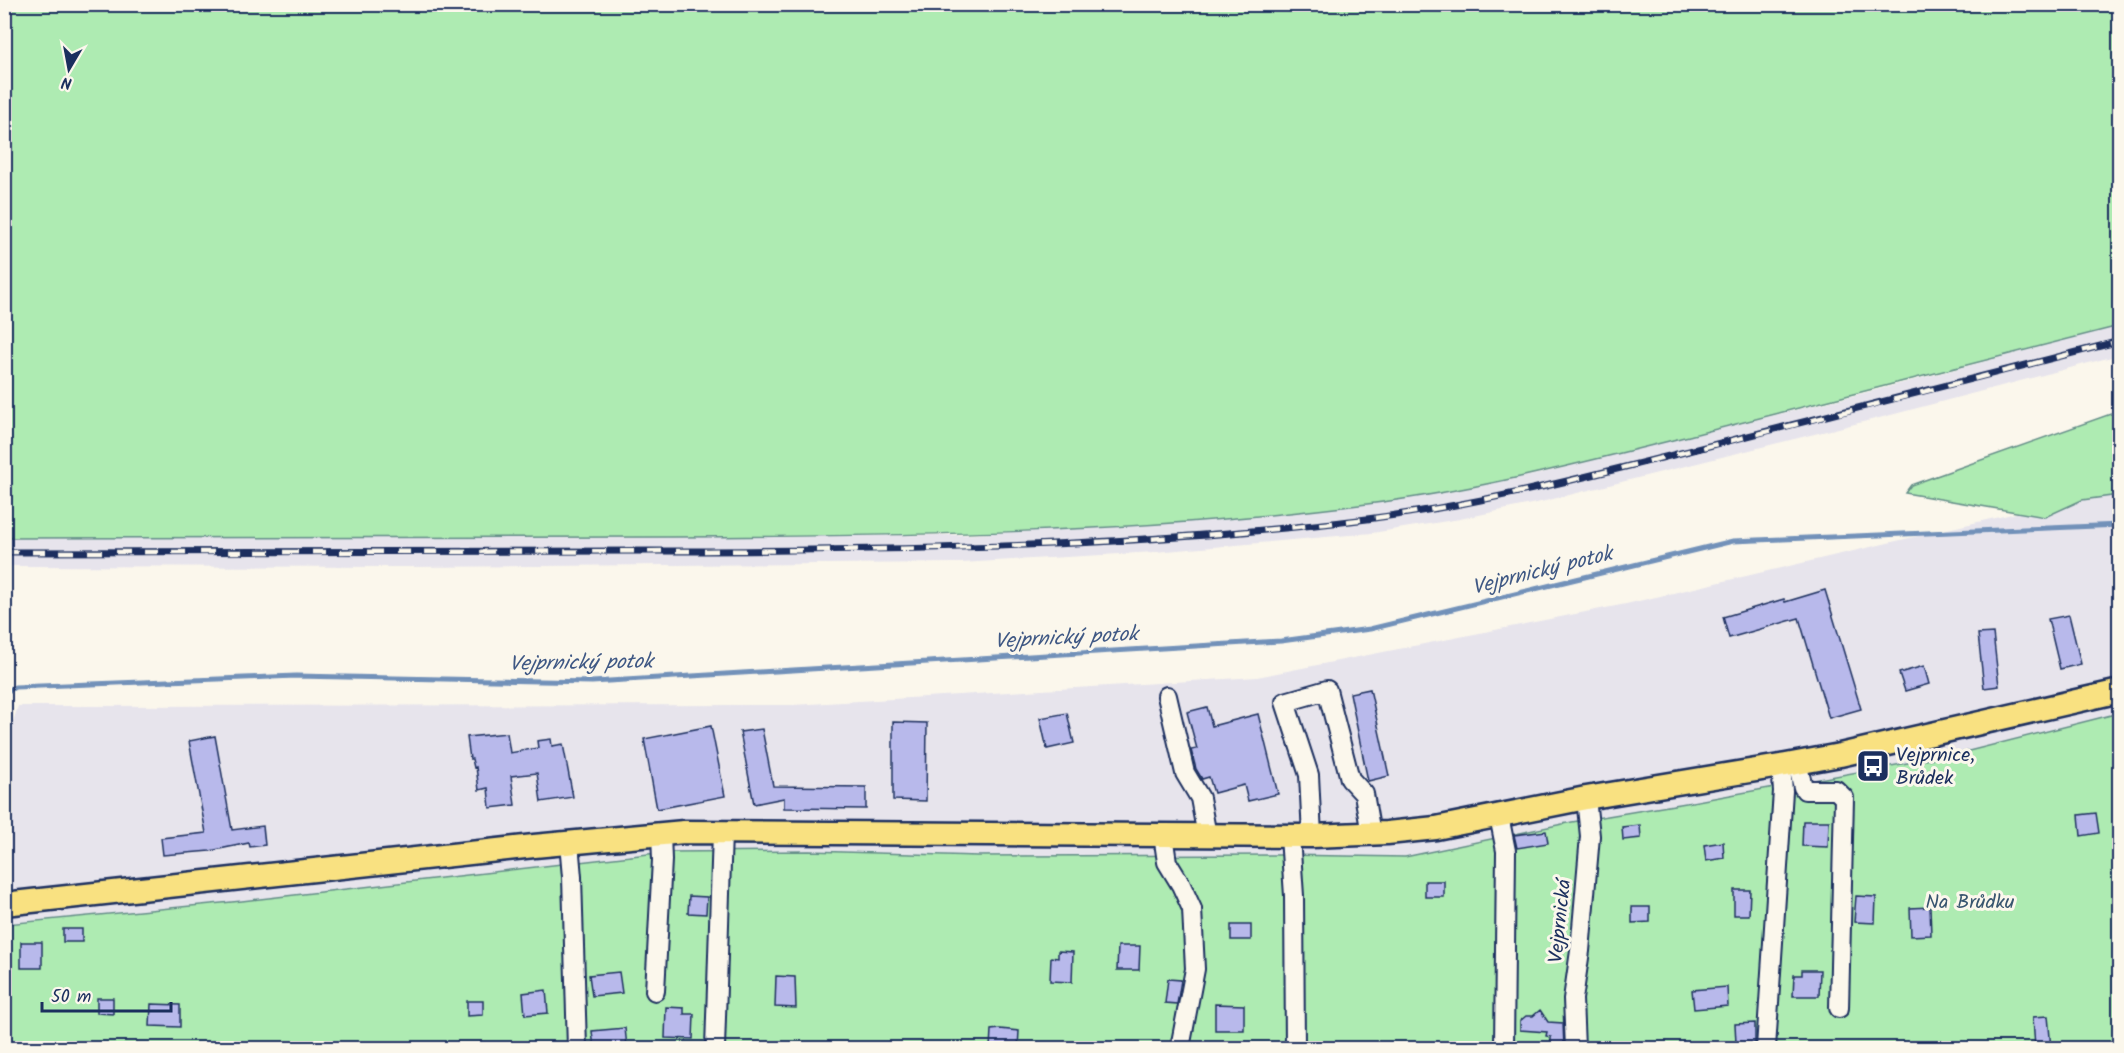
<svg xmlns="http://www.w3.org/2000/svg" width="2124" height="1053" font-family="Kalam,sans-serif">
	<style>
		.built { fill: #e7e4ec }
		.green { fill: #aeebb2; stroke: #648d88; stroke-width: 1.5 }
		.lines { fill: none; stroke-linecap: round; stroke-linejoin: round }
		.stream { stroke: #7291b9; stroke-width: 5 }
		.building { fill: #b8b9eb; stroke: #1b2f5e; stroke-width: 1.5 }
		.minor-casing { stroke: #1b2f5e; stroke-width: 22 }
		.major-casing { stroke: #1b2f5e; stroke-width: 27 }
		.minor { stroke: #fbf7ec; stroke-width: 18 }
		.major { stroke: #f9e181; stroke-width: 22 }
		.rail-casing { stroke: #1b2f5e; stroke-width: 7 }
		.rail { stroke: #fbf7ec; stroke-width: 4.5; stroke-dasharray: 14; stroke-linecap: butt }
		.labels { text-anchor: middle; stroke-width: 6; stroke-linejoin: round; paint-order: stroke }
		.poi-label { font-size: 20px; fill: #1b2f5e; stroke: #fbf7ec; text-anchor: start }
		.park-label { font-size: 20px; fill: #38556f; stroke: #fbf7ec }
		.street-label { font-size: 20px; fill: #1b2f5e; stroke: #fbf7ec }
		.water-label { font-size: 21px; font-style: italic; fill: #3f5884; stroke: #fbf7ec }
	</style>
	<rect width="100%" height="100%" fill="#fbf7ec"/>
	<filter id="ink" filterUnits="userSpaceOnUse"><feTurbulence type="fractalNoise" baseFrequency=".0167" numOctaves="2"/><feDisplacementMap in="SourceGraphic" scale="12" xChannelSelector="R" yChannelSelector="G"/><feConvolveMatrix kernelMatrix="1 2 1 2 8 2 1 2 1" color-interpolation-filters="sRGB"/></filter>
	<g filter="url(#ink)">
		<!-- built -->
		<path class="built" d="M 2119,326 L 2119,355 L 1887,416 L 1545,501 L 1460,519 L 1372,533 L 1155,552 L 961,563 L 404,567 L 5,566 L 4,538 L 404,538 L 960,535 L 1154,524 L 1263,516 L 1368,504 L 1455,491 L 1538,474 L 1880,389 Z
			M 2119,489 L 2119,713 L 1957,754 L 1692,802 L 1572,822 L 1405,857 L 1283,855 L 978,856 L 809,851 L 666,852 L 242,901 L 6,924 L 12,885 L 8,820 L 11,728 L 18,706 L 793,705 L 1257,677 L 1626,604 Z"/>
		<!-- green -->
		<path class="green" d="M 4,5 L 2119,5 L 2119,326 C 1977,363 1835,400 1693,435 C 1585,462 1478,490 1367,504 C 1136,534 903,536 670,537 C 448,538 226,538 5,538 Z
			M 2119,411 L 2119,495 L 2082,500 L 2045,517 L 1905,493 L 1911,485 Z
			M 2119,713 L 2119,1048 L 5,1048 L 5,904 L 9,904 L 7,924 L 242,901 L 666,852 L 809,851 L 978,856 L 1283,855 L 1405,857 L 1572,822 L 1692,802 L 1957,754 Z"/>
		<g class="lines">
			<!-- stream -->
			<path class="stream" d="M 4,693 L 15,687 L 296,676 L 592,682 L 1281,641 L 1370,629 L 1733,541 L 2120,525"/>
		</g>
		<!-- building -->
		<path class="building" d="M 1825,590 L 1861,709 L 1829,718 L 1799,618 L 1729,638 L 1723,617 L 1784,599 L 1785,602 Z
			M 2069,615 L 2081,664 L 2060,669 L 2048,619 Z
			M 1993,633 L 1999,686 L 1984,688 L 1978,634 Z
			M 1924,666 L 1929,684 L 1905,691 L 1899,673 Z
			M 1370,689 L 1389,776 L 1368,781 L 1350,693 Z
			M 1207,707 L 1212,726 L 1258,714 L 1278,794 L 1248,801 L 1244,785 L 1214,793 L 1209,777 L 1202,779 L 1196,769 L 1191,750 L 1197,749 L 1187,712 Z
			M 1067,713 L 1074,743 L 1047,749 L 1040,718 Z
			M 893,722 L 927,723 L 926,801 L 893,800 Z
			M 711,726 L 725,796 L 657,809 L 644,739 Z
			M 762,729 L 773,786 L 866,787 L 866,809 L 784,808 L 784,798 L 754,804 L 740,732 Z
			M 507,733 L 510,753 L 538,748 L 537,741 L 551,739 L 552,746 L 563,744 L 573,797 L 541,802 L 537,773 L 511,776 L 515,805 L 490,808 L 488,788 L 479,790 L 476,767 L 474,768 L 472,759 L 470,759 L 467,737 Z
			M 215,736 L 232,830 L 263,826 L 265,845 L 250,847 L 249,843 L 210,851 L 163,855 L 161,838 L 206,833 L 189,741 Z
			M 2096,813 L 2099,833 L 2081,836 L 2079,815 Z
			M 1803,821 L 1829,821 L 1828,847 L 1802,846 Z
			M 1640,825 L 1641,838 L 1623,840 L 1622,827 Z
			M 1546,831 L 1548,843 L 1517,848 L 1514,835 Z
			M 1723,842 L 1724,858 L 1706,861 L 1704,845 Z
			M 1425,881 L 1444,881 L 1444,897 L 1425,897 Z
			M 1734,890 L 1750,890 L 1749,915 L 1734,915 Z
			M 689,896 L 707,897 L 706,914 L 688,913 Z
			M 1856,896 L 1876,897 L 1875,923 L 1854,922 Z
			M 1632,907 L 1650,907 L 1650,922 L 1632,923 Z
			M 1930,907 L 1931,935 L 1911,936 L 1910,908 Z
			M 1231,925 L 1251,925 L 1251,940 L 1231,940 Z
			M 63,929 L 82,929 L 82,942 L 63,942 Z
			M 21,942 L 42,942 L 42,968 L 21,968 Z
			M 1118,946 L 1140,946 L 1139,970 L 1117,970 Z
			M 1058,951 L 1073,952 L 1072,982 L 1050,981 L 1051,957 L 1058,958 Z
			M 1802,970 L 1820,970 L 1819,996 L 1793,996 L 1794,975 L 1802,975 Z
			M 619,972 L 622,993 L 592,996 L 589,975 Z
			M 776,976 L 795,977 L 796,1008 L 775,1007 Z
			M 1168,979 L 1181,980 L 1177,1004 L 1165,1003 Z
			M 1727,987 L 1728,1006 L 1694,1009 L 1692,990 Z
			M 546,990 L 548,1013 L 525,1015 L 523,993 Z
			M 97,998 L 113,998 L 113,1014 L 97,1013 Z
			M 467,1001 L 483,1001 L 483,1015 L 467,1016 Z
			M 151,1004 L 180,1005 L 180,1027 L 150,1026 Z
			M 1215,1004 L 1244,1005 L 1244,1030 L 1215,1030 Z
			M 666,1007 L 684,1008 L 684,1014 L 694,1014 L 693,1039 L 665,1038 Z
			M 1540,1010 L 1548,1022 L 1563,1023 L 1564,1048 L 1551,1048 L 1551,1037 L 1546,1036 L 1547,1032 L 1520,1030 L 1520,1021 L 1526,1016 L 1533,1016 Z
			M 2048,1016 L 2051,1048 L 2035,1048 L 2033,1017 Z
			M 1755,1023 L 1755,1043 L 1736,1043 L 1735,1024 Z
			M 625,1028 L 627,1047 L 594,1048 L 592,1031 Z
			M 1000,1029 L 1019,1031 L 1018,1048 L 990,1048 L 991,1030 Z"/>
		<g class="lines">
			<!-- minor casing -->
			<g class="minor-casing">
				<path id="minor" d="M 1167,696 L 1185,773 L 1200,798 L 1207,836
					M 1797,763 L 1803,787 L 1805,790 L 1836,790 L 1844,798 L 1839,1008
					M 1499,816 L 1506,851 L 1504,1048
					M 1163,835 L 1167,862 L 1181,885 L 1192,909 L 1195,969 L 1180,1048
					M 1290,836 L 1294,896 L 1295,1048
					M 1312,836 L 1309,775 L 1285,702 L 1327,690 L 1350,779 L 1364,794 L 1371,834
					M 569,843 L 572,877 L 577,1048
					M 655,991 L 662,860 L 661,834
					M 715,1048 L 722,832
					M 1575,1048 L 1573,999 L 1580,951 L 1590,836 L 1586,798
					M 1766,1048 L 1783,791 L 1781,766"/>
			</g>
			<!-- major casing -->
			<g class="major-casing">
				<path id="major" d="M 4,904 L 534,846 L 684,832 L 1312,836 L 1387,833 L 1436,828 L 1586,798 L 1786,765 L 1840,755 L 2120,691"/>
			</g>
			<!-- minor -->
			<use href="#minor" class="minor"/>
			<!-- major -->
			<use href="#major" class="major"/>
			<!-- rail casing -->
			<g class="rail-casing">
				<path id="rail" d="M 4,552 C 230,552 456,552 681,551 C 910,550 1140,547 1367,519 C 1478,505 1585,477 1693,450 C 1835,415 1977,378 2120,341"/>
			</g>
			<!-- rail -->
			<use href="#rail" class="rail"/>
		</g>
	</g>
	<!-- icons -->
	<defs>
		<g id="bus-square" transform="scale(1.725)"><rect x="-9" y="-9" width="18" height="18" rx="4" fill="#1b2f5e" stroke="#fbf7ec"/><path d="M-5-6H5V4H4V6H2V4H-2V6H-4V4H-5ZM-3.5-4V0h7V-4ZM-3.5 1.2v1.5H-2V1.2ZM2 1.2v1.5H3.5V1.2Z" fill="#fff"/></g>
	</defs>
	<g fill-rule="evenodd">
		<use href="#bus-square" x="1873" y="766"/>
	</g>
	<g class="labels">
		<!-- poi labels -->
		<g class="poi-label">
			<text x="1896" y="761">Vejprnice,<tspan x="1896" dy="23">Brůdek</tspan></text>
		</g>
		<!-- park labels -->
		<g class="park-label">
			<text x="1970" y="908">Na Brůdku</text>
		</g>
		<!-- street labels -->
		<g class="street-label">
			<text transform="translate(1559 921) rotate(-84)" y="7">Vejprnická</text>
		</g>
		<!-- water labels -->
		<g class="water-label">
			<text transform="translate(1542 570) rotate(-14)" y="7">Vejprnický potok</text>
			<text transform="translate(1066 637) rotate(-3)" y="7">Vejprnický potok</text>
			<text transform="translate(581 662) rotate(-1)" y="7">Vejprnický potok</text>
		</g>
	</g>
	<!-- margin -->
	<rect width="2124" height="1053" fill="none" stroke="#fbf7ec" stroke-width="24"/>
	<rect x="12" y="12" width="2100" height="1029" fill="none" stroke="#1b2f5e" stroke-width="2" filter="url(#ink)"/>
	<!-- north arrow -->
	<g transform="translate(69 69) rotate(190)" stroke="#fbf7ec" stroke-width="4.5" paint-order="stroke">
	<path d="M0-4.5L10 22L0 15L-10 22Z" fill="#1b2f5e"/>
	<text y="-9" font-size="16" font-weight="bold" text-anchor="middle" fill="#1b2f5e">N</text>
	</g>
	<!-- scale -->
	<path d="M42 1002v9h129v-9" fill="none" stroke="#1b2f5e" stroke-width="3"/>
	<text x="51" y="1002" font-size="18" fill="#1b2f5e" stroke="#fbf7ec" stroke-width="4.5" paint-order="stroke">50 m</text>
</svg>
